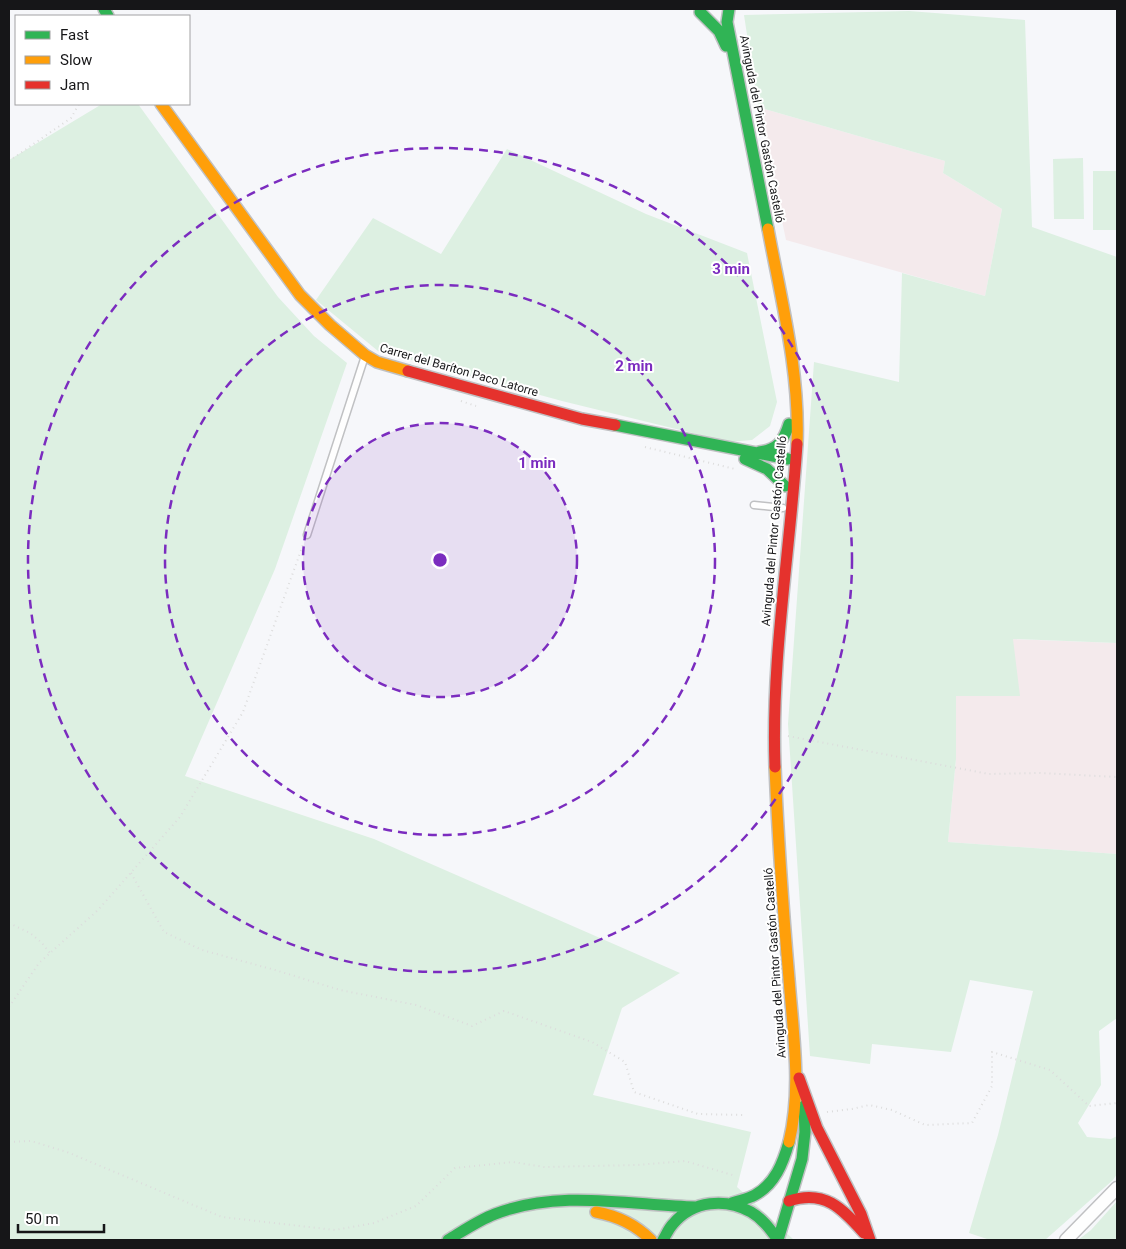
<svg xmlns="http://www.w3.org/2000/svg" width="1126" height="1249" font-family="Roboto,sans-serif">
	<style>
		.industrial { fill: #f4eaec }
		.green { fill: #ddf0e2 }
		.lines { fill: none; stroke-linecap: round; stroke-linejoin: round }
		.lane-casing { stroke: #c0c1c3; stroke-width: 9 }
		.street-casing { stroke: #c0c1c3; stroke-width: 15 }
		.fast-casing { stroke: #c0c1c3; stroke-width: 14 }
		.slow-casing { stroke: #c0c1c3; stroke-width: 14 }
		.jam-casing { stroke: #c0c1c3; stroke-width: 14 }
		.path { stroke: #dcdcdc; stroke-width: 2; stroke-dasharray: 1 4; stroke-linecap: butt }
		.lane { stroke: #fefefe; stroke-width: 6 }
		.street { stroke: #fefefe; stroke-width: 12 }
		.fast { stroke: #30b455; stroke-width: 11 }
		.slow { stroke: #ff9f0a; stroke-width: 11 }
		.jam { stroke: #e5322d; stroke-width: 11 }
		.ring { fill: none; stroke: #7b2cbf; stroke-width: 2.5; stroke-dasharray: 9 6 }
		.labels { text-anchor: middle; stroke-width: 4; stroke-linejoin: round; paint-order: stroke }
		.street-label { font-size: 12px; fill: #161618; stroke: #fff }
		.centre { fill: #7b2cbf; stroke: #fff; stroke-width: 2.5 }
		.ring-label { font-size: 15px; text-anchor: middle; font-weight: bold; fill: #7b2cbf; stroke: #fff; stroke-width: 4; stroke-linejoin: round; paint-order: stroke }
	</style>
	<rect width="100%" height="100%" fill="#f6f7fa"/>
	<!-- industrial -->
	<path class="industrial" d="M 758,107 L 945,161 L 943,173 L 1002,209 L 985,296 L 786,240 Z
		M 1012,639 L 1117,643 L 1117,854 L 948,842 L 956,759 L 956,696 Z"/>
	<!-- green -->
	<path class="green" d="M 909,11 L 1025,20 L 1032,227 L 1117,257 L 1117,643 L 1013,639 L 1020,696 L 956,696 L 956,759 L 948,842 L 1117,854 L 1117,1018 L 1099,1031 L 1101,1085 L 1078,1123 L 1087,1137 L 1111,1139 L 1117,1136 L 1117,1174 L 1113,1180 L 1045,1240 L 990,1240 L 969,1233 L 998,1135 L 1033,991 L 970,980 L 951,1052 L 872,1044 L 870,1064 L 810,1056 L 788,724 L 814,362 L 899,382 L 902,273 L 985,296 L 1002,209 L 943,173 L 945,161 L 758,107 L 744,15 Z
		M 102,104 L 138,104 L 278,297 L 314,336 L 347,363 L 275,569 L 185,776 L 374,839 L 680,973 L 622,1008 L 593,1095 L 751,1132 L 737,1187 L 794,1240 L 9,1240 L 9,160 Z
		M 507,149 L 646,214 L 747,253 L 777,402 L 770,426 L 752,440 L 729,442 L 562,401 L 378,351 L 316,300 L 373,218 L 441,254 Z
		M 1083,158 L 1084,219 L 1054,219 L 1053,159 Z
		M 1093,171 L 1117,171 L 1117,230 L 1093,230 Z
		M 1117,1201 L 1117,1240 L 1078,1240 L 1091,1230 Z"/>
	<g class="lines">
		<!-- lane casing -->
		<g class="lane-casing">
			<path id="lane" d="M 754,505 L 783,508
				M 307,535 L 365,356"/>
		</g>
		<!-- street casing -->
		<g class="street-casing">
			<path id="street" d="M 1066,1240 L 1117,1188"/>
		</g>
		<!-- fast casing -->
		<g class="fast-casing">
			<path id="fast" d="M 104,9 L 108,16
				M 729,9 L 727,22 L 768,229
				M 700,12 L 719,31 L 726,46
				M 615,425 L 788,459
				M 759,452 C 777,450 784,441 789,424
				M 745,459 L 767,469 L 785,486
				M 732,1203 C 740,1200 748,1199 755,1195 C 775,1184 783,1163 789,1142
				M 448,1240 C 463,1231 479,1220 495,1214 C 559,1189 630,1205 696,1207
				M 663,1240 C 666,1235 669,1228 673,1224 C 693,1200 726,1198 751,1212 C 763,1219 770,1229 778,1240
				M 778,1240 L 802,1159 L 805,1132 L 804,1106"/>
		</g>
		<!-- slow casing -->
		<g class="slow-casing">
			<path id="slow" d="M 161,104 L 300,295 L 330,325 L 365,355 L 377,362 L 408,371
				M 768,229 C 781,299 800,372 797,444
				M 775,767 C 778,838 783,909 789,979 C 793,1033 802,1088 789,1142
				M 596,1212 C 618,1216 635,1224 651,1240"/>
		</g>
		<!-- jam casing -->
		<g class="jam-casing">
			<path id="jam" d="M 408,371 L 582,419 L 615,425
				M 775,767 C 771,659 790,552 797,444
				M 799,1078 L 817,1128 L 861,1214 L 870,1240
				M 789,1201 C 824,1189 842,1208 864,1233"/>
		</g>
		<!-- path -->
		<path class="path" d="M 9,161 L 71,118 L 79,104
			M 461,401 L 476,406
			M 645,447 L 735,469
			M 788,736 L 989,774 L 1039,773 L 1117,777
			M 131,873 L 164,932 L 202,950 L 275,970 L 340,990 L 416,1005 L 472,1026 L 504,1011 L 592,1042 L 625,1062 L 634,1092 L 698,1114 L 744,1115
			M 9,923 L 30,933 L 41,942 L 50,953
			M 9,1007 L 39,963 L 98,910 L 180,817 L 243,712 L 304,542
			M 827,1112 L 852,1109 L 869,1105 L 892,1110 L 925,1125 L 972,1123 L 992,1086 L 992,1052 L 1050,1070 L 1089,1106 L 1117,1103
			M 9,1142 L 31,1141 L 67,1152 L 222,1217 L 335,1230 L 374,1223 L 416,1206 L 455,1168 L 513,1162 L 544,1167 L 637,1165 L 685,1161 L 736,1176"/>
		<!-- lane -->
		<use href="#lane" class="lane"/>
		<!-- street -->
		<use href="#street" class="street"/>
		<!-- fast -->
		<use href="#fast" class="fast"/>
		<!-- slow -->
		<use href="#slow" class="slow"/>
		<!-- jam -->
		<use href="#jam" class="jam"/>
	</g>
	<!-- distance rings -->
	<circle cx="440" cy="560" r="137" fill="#7b2cbf" fill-opacity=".12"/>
	<g class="ring">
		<circle cx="440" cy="560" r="137"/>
		<circle cx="440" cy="560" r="275"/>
		<circle cx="440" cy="560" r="412"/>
	</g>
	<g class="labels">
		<!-- street labels -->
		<g class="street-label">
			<text transform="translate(762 129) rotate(79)" y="4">Avinguda del Pintor Gastón Castelló</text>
			<text transform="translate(459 370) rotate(16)" y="4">Carrer del Baríton Paco Latorre</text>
			<text transform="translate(774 531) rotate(-85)" y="4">Avinguda del Pintor Gastón Castelló</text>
			<text transform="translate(775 963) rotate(-94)" y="4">Avinguda del Pintor Gastón Castelló</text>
		</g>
	</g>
	<circle cx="440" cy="560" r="8" class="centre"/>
	<g class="ring-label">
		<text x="731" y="274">3 min</text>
		<text x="634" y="371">2 min</text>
		<text x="537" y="468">1 min</text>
	</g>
	<!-- border -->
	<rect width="1126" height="1249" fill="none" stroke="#161618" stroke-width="20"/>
	<!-- legend -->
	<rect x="15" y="15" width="175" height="90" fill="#ffffff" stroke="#a2a2a3"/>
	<rect x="25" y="31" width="25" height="8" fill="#30b455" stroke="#a2a2a3"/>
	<text x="60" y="40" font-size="15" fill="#161618">Fast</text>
	<rect x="25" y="56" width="25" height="8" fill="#ff9f0a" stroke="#a2a2a3"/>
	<text x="60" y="65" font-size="15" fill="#161618">Slow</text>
	<rect x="25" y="81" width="25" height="8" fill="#e5322d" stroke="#a2a2a3"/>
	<text x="60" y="90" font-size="15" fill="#161618">Jam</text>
	<!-- scale -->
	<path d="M18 1224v8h86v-8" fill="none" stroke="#161618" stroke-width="2.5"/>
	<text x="25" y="1224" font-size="15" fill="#161618" stroke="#ffffff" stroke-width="4" paint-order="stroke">50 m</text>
</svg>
